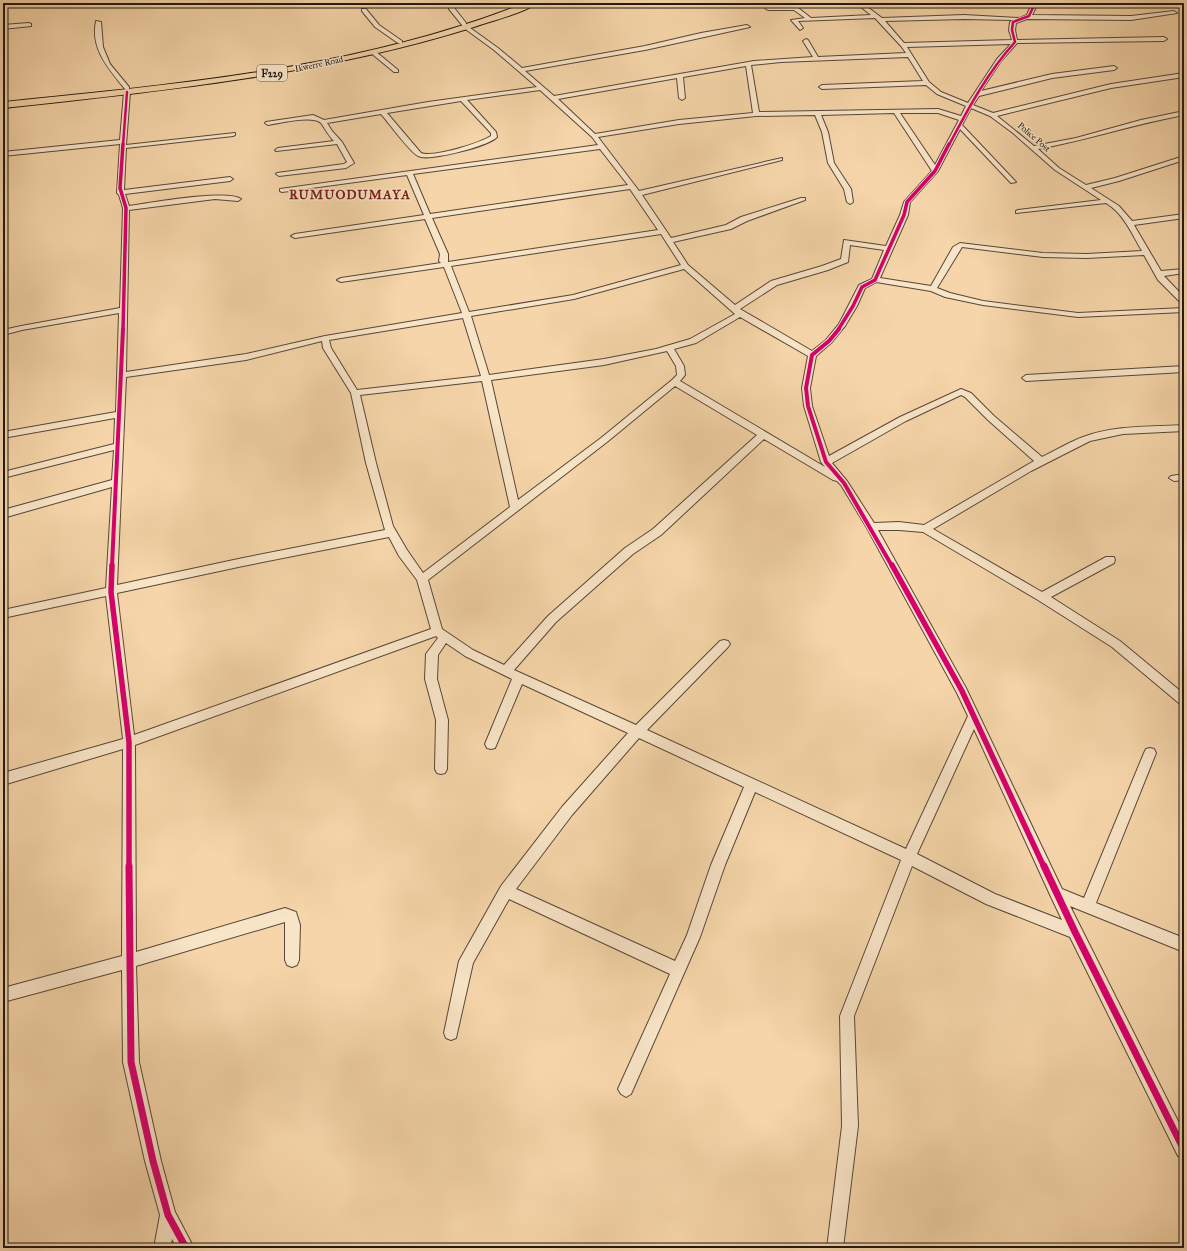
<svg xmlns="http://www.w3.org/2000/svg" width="1187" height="1251" font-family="'IM FELL Great Primer',serif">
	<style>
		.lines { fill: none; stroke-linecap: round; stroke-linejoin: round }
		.minor-casing { stroke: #584738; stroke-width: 2 }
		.primary-casing { stroke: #231813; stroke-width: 2 }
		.minor { fill: #f8e4c7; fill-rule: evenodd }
		.primary { fill: #f5d5a9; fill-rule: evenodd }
		.cycleway-far4-casing { stroke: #f8e4c7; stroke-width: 4 }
		.cycleway-far3-casing { stroke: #f8e4c7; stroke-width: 5 }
		.cycleway-far2-casing { stroke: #f8e4c7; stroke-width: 6 }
		.cycleway-far1-casing { stroke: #f8e4c7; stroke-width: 8 }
		.cycleway-casing { stroke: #f8e4c7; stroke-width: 10 }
		.cycleway-far4 { stroke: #d6006c; stroke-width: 2.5 }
		.cycleway-far3 { stroke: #d6006c; stroke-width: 3.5 }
		.cycleway-far2 { stroke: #d6006c; stroke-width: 4 }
		.cycleway-far1 { stroke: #d6006c; stroke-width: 5.5 }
		.cycleway { stroke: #d6006c; stroke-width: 7 }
		.labels { text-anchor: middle; stroke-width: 3; stroke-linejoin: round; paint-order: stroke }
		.far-street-label { font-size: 9px; fill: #231813; stroke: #f8e4c7 }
		.shield { fill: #f8e4c7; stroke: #635549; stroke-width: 1 }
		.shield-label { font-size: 10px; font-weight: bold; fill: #231813 }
		.far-district-label { font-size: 13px; font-weight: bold; letter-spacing: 1px; fill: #7a1f14; stroke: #f8e4c7 }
	</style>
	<rect width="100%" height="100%" fill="#f5d5a9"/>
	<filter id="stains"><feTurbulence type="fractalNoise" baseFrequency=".005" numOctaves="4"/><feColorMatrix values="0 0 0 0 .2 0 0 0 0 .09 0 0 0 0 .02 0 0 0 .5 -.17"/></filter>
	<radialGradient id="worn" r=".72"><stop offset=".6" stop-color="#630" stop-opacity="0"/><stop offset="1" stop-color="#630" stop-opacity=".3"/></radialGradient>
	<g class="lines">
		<!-- minor casing -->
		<g class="minor-casing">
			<path id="minor" d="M 448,3 L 454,3 L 455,9 L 466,23 L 466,25 L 462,25 L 449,9 Z
				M 856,3 L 862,3 L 882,18 L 964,15 L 1020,18 L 1027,15 L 1032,3 L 1038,3 L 1032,15 L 1131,16 L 1174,11 L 1177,13 L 1131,20 L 1027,19 L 1016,23 L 1015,30 L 1017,40 L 1164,37 L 1167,39 L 1164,41 L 1017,43 L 1001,61 L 981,91 L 1052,74 L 1114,66 L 1117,68 L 1114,70 L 1052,78 L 979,96 L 973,105 L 993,113 L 1111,84 L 1184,73 L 1184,77 L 1111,88 L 997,116 L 1034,146 L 1076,138 L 1141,120 L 1184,111 L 1184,115 C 1135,124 1087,140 1038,149 L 1059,168 L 1086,185 L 1115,178 L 1184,156 L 1184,160 L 1119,181 L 1091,188 L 1119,206 L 1132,221 L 1184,214 L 1184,218 L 1134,225 L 1161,271 L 1184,269 L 1184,273 L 1164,276 L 1184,297 L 1184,303 L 1181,303 L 1158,280 L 1144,255 L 1087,258 L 1043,257 L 962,247 L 937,288 L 950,293 L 983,301 L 1078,313 L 1184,308 L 1184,312 L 1078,317 L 983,305 L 945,297 L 931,291 L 876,282 L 865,288 L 857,306 L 845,326 L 831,343 L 816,356 L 810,388 L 812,406 L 829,456 L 900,417 L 961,389 L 971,393 L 994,416 L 1042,457 C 1055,451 1069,442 1083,437 C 1115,425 1150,427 1184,425 L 1184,431 L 1123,434 L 1090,441 L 1031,471 L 933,529 L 1042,592 L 1106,557 L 1114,557 L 1115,560 L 1114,563 L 1051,597 L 1120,641 L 1184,694 L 1184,706 L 1180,704 L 1112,647 L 1038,600 L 923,532 L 899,530 L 878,530 L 966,688 L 1062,889 L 1084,898 L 1144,753 L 1146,749 L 1150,748 L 1154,749 L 1156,753 L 1096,903 L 1184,938 L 1184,952 L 1070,906 L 1184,1133 L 1184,1158 L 1178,1156 L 1070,937 L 986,904 L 912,866 L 854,1016 L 858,1126 L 843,1248 L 827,1248 L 842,1126 L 840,1016 L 901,860 L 755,792 L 725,865 L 700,937 L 631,1094 L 626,1097 L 621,1094 L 618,1089 L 670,974 L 509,899 L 473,963 L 456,1038 L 451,1040 L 446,1038 L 444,1033 L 459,961 L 501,886 L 562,807 L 628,733 L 522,684 L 495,748 L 491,749 L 487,748 L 485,744 L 512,679 L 465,656 L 446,643 L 438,655 L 437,679 L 448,720 L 447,769 L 445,773 L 441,774 L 437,773 L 435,769 L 436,720 L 425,679 L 426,654 L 438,638 L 436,636 L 135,745 L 136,952 L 285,908 L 296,912 L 300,925 L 299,960 L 297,965 L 292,967 L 287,965 L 285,960 L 285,922 L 136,966 L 139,1062 L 161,1161 L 175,1212 L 194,1248 L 177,1248 L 172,1239 L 170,1248 L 154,1248 L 160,1215 L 145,1161 L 123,1062 L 122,970 L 3,1002 L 3,988 L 122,956 L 123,749 L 3,785 L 3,773 L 123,739 L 106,596 L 3,618 L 3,610 L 106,588 L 112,487 L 3,518 L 3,510 L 112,480 L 114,450 L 3,478 L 3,472 L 114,444 L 115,418 L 3,438 L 3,432 L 116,412 L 119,313 L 22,330 L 3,335 L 3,330 L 21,326 L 120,308 L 123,208 L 119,195 L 117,193 L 120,144 L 3,156 L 3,152 L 120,140 L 124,92 L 127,90 L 130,92 L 126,145 L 235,133 L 235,135 L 233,136 L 126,148 L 124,190 L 230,177 L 233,179 L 230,181 L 125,194 L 129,206 C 149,203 228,189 241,199 L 238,201 L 215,199 L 129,210 L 126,372 L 246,354 L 325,336 L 462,313 L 444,267 L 341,282 L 337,280 L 341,278 L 441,263 L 439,261 L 440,254 L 425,219 L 295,238 L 291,236 L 295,234 L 424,215 L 407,175 L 282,192 L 280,191 L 280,189 L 598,145 L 592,137 L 540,90 L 467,100 L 496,132 L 497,137 C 489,146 428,162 418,156 C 409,151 389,123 381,114 L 327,123 L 332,131 L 342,142 L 354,163 L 346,168 L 279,176 L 276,174 L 277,173 L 344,164 L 347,162 L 337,144 L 276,151 L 275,150 L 278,148 L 334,141 C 329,136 324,127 321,123 C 312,115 280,123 268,125 L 265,123 L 266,122 L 313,115 L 324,120 L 428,102 L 537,87 L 494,50 L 464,28 L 464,26 L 466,25 L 498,48 L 522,68 L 645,46 L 701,33 L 747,25 L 750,27 L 645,50 L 525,71 L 554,96 L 754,61 L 813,57 L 803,41 L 806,39 L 808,40 L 818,57 L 906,53 L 901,46 L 875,18 L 798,21 L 803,28 L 800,30 L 791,20 L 805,18 L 794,10 L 768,10 L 765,8 L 768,6 L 797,7 L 811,18 L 871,15 ZM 964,19 L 1013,20 L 1010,22 L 1009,30 L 1012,40 L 904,43 L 885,21 ZM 1011,44 L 997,59 L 968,103 L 941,92 L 929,82 L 907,47 ZM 908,57 L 923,81 L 822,85 L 819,87 L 822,89 L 926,85 L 937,94 L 966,106 L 961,116 L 938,109 L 759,112 L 751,65 L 781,62 ZM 746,66 L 753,113 L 679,120 L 595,134 L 558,99 L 677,78 L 679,98 L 682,100 L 685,98 L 683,77 ZM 461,101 L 491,133 L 491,136 C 480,143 433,158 421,153 L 387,113 ZM 971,108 L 990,116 L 1013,133 L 1055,170 L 1101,200 L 1018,210 L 1016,211 L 1016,213 L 1106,203 C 1124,214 1132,234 1142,251 L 1087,254 L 1043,253 L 960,243 L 953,247 L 931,286 L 880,278 L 908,215 L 910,202 L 938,171 L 960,129 L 1011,183 L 1016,182 L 962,125 ZM 894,113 L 932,171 L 904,202 L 900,215 L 886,246 L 844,240 L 841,259 L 822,266 L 771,281 L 735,305 L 688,265 L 673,242 L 731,229 L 747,221 L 805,200 L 805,198 L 801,198 L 741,217 L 726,225 L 671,238 L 642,195 L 782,160 L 782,158 L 639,191 L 598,137 L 679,124 L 756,116 L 815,115 L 822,132 L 828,163 L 844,189 L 847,202 L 850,204 L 853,202 L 851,189 L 834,163 L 828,132 L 821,115 ZM 900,113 L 938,113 L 959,120 L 935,165 ZM 600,149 L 628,185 L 430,214 L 413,174 ZM 630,189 L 658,230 L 448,262 L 448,254 L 432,218 ZM 661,234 L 681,265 L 573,295 L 469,312 L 451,266 ZM 850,245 L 884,250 L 872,279 L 859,285 L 839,324 L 826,340 L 812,351 L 740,309 L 777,285 L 828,270 L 848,262 ZM 684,269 L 735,314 L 690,339 L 656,349 L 604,359 L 489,375 L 471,316 L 574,299 ZM 740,317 L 808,356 L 802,388 L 804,406 L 821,462 L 825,467 L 680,381 L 685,375 L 684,366 L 674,349 L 696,343 ZM 463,318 L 481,376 L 357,390 L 331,348 L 329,340 ZM 322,341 L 323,348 L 351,393 L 366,463 L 385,530 L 243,558 L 117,585 L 126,377 L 246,360 ZM 667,351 L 676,366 L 677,375 L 672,380 L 601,438 L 518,500 L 491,380 L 604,365 ZM 482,381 L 510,507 L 423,573 L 407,550 L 393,526 L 376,463 L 360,395 ZM 675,386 L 757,435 L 653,529 L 625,548 L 548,616 L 504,665 L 473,650 L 442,629 L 428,580 L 607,442 ZM 961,395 L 965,397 L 988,420 L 1034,461 L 924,525 L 899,522 L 874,523 L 847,481 L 832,463 L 906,421 ZM 764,439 L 833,480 L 837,481 L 841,485 L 867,528 L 957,693 L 968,716 L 906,849 L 647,730 L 728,647 L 730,644 L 728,641 L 724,640 L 720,641 L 636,725 L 514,670 L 556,622 L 633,554 L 661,535 ZM 389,537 L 399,556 L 417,580 L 431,629 L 134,735 L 117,593 L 243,566 ZM 974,729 L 1052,899 L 1062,920 L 995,894 L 917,854 ZM 639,738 L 744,787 L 711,865 L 687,935 L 675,961 L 516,889 L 572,815 Z
				M 362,9 L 366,9 L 379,25 L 402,41 L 402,43 L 398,43 L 375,27 L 362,11 Z
				M 96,21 L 101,22 L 103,47 L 110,64 L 129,87 L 129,89 L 125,89 C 109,69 90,49 96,21 Z
				M 29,23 L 31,24 L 31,26 L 3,29 L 3,25 Z
				M 371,51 L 375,51 L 398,70 L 398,72 L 394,72 L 371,53 Z
				M 1184,366 L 1184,372 L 1026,381 L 1022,378 L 1026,375 Z
				M 1184,474 L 1184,480 L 1174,481 L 1169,478 L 1171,476 Z"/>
		</g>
		<!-- primary casing -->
		<g class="primary-casing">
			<path id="primary" d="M 525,3 L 536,3 C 528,12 487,22 474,27 C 321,75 162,91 3,108 L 3,102 C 179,84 359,69 525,3 Z"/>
		</g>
		<!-- minor -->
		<use href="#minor" class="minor"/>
		<!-- primary -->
		<use href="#primary" class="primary"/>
		<!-- cycleway-far4 casing -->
		<g class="cycleway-far4-casing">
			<path id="cycleway-far4" d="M 123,145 L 127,92
				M 949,145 C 968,109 987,73 1015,42 L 1012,30 L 1013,22 L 1029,16 L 1035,3"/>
		</g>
		<!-- cycleway-far3 casing -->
		<g class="cycleway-far3-casing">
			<path id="cycleway-far3" d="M 123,330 L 126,208 L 120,188 L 123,144
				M 838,330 L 853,306 L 862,287 L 875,280 L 904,215 L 907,202 L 935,171 L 949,144"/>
		</g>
		<!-- cycleway-far2 casing -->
		<g class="cycleway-far2-casing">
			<path id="cycleway-far2" d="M 839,329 L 829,341 L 812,355 L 806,388 L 808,406 L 826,462 L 844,483 L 892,566
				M 112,566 L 123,329"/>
		</g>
		<!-- cycleway-far1 casing -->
		<g class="cycleway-far1-casing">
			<path id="cycleway-far1" d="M 112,565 L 111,592 L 129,742 L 129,867
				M 892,565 L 962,691 L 1044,867"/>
		</g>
		<!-- cycleway casing -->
		<g class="cycleway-casing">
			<path id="cycleway" d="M 129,866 L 131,1062 L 153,1161 L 168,1215 L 186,1248
				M 1044,866 L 1075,932 L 1184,1150"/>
		</g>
		<!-- cycleway-far4 -->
		<use href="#cycleway-far4" class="cycleway-far4"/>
		<!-- cycleway-far3 -->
		<use href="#cycleway-far3" class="cycleway-far3"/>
		<!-- cycleway-far2 -->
		<use href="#cycleway-far2" class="cycleway-far2"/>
		<!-- cycleway-far1 -->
		<use href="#cycleway-far1" class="cycleway-far1"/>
		<!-- cycleway -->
		<use href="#cycleway" class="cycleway"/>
	</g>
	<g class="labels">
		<!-- far-street labels -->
		<g class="far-street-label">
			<text transform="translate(319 64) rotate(-12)" y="3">Ikwerre Road</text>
			<text transform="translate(1034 137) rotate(41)" y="3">Police Post</text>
		</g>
		<!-- shield labels -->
		<rect class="shield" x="257" y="65" width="30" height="16" rx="3"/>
		<g class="shield-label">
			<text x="272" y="77">F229</text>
		</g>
		<!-- far-district labels -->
		<g class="far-district-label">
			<text x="350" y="199">RUMUODUMAYA</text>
		</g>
	</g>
	<!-- margin -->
	<rect width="1187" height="1251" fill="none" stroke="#f5d5a9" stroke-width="16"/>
	<rect x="4" y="4" width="1179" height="1243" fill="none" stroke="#231813" stroke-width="2"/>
	<rect x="8" y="8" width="1171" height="1235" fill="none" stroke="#231813"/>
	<rect width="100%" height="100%" filter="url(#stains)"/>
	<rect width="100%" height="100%" fill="url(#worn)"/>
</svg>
